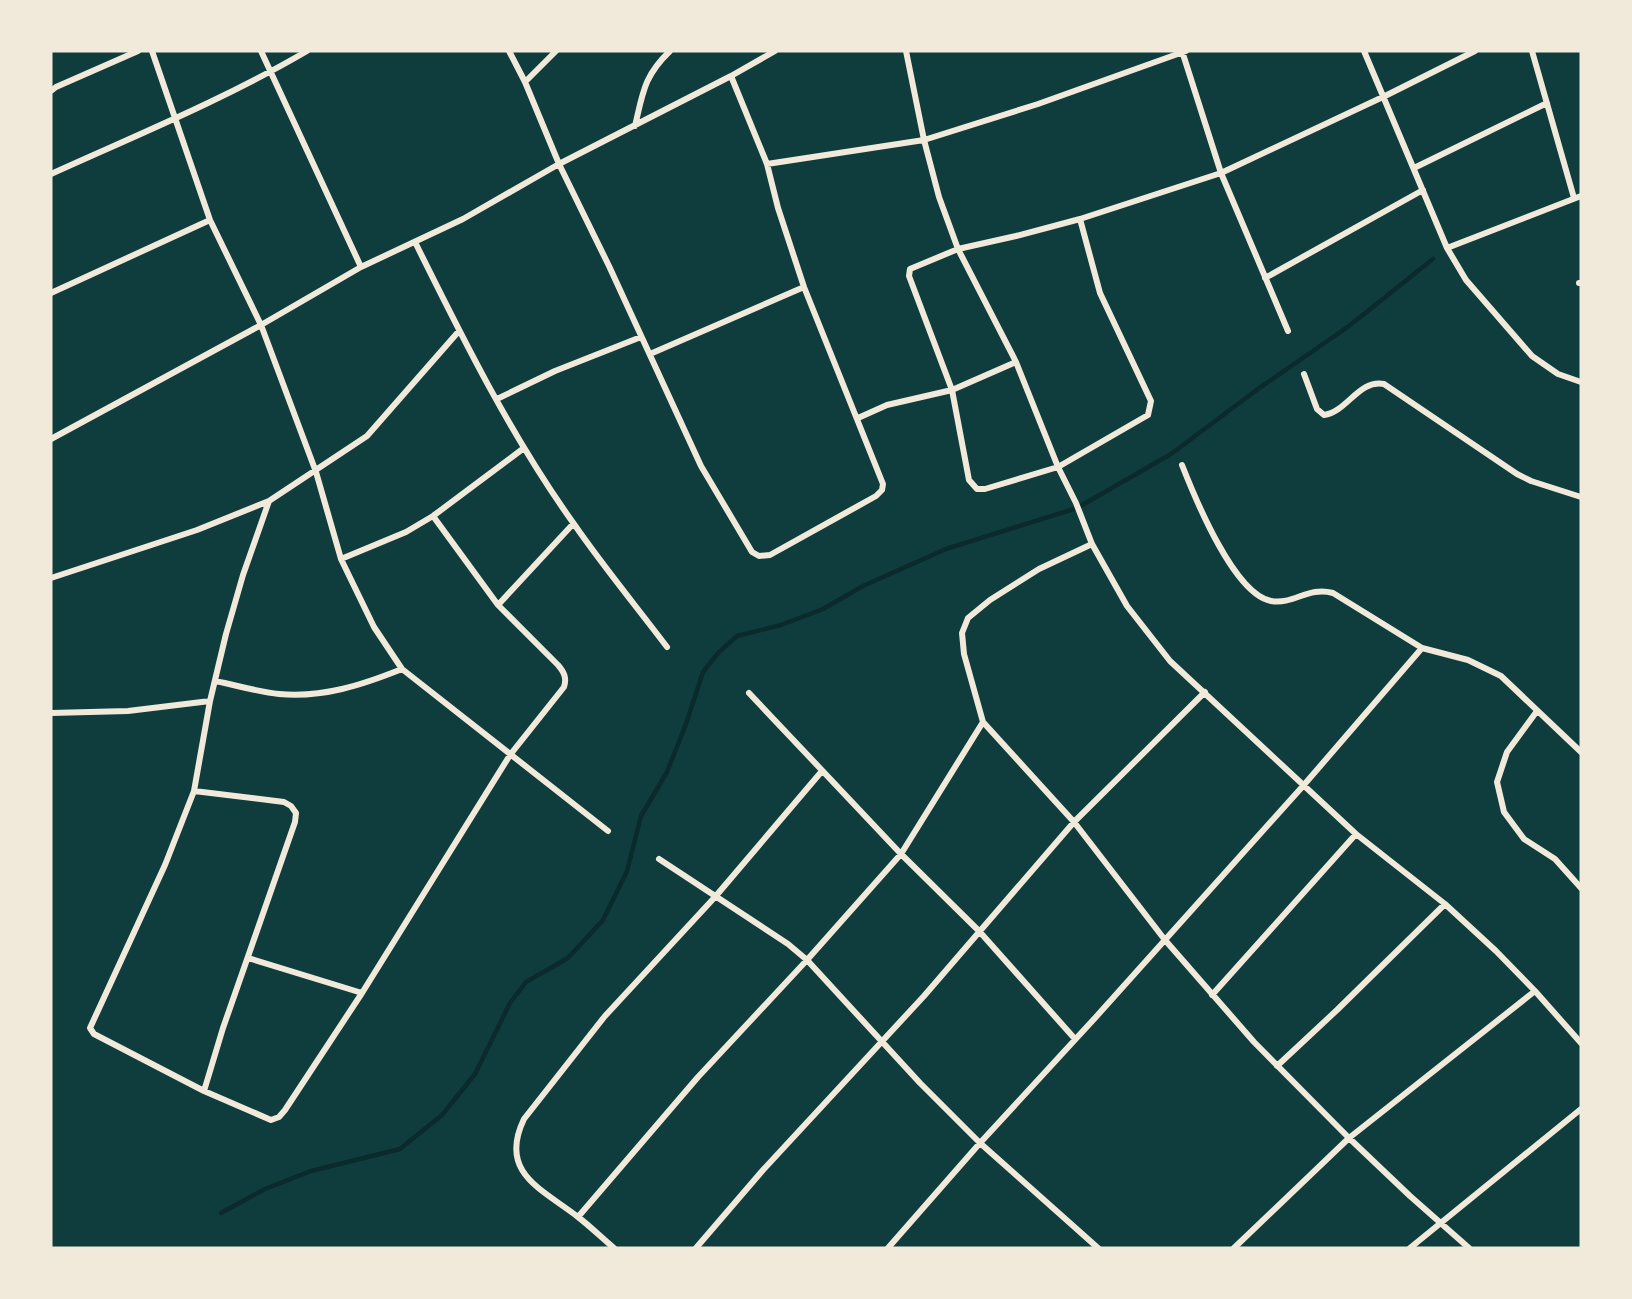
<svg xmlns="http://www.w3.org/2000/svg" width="1632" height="1299" font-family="'Times New Roman',serif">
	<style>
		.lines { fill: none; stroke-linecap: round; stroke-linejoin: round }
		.stream { stroke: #0a2a2b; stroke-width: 4.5 }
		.minor { stroke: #f1e9da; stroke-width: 6 }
	</style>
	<rect width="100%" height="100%" fill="#0f3d3e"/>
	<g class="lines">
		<!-- stream -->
		<path class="stream" d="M 221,1213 L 265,1189 L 311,1171 L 400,1149 L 442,1115 L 475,1074 L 510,1003 L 526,982 L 568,958 L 603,920 L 627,871 L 641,816 L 667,772 L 686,724 L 703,672 L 719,652 L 737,636 L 781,625 L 823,609 L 863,586 L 946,549 L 1077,508 L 1171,454 L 1258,389 L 1349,326 L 1433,259"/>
		<!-- minor -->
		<path class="minor" d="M 152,51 L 210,220 L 261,325 L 316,472 L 341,559 L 374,627 L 402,669 L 608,831
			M 261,51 L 361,267
			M 509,51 L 525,82 L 559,164 L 609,266 L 701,466 L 752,552 L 759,556 L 770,555 L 876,496 L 882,490 L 883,484 L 804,287 L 778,208 L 767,164 L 731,76
			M 906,51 L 924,140 L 939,197 L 958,249 L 1016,362 L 1058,467 L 1076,503 L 1092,544 L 1127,606 L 1170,661 L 1356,834 L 1445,904 L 1496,951 L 1535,991 L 1581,1043
			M 1182,51 L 1221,173 L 1288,331
			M 1364,51 L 1447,248 L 1466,280 L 1532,356 L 1558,374 L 1581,382
			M 1532,51 L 1574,198
			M 525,82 L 556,51
			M 51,91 L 56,87 L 138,51
			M 635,126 C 643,92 644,76 670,51
			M 767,164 L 924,140 L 1038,104 L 1186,51
			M 1414,168 L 1547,103
			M 51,174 C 137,135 225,99 307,51
			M 1080,219 L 1100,293 L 1151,401 L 1148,415 L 1058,467 L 985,489 L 977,489 L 969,480 L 952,390 L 909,276 L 910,269 L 958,249 L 1016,236 L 1080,219 L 1221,173 L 1385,96 L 1475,51
			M 415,242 C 463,339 511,436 574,524 C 603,566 636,606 667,647
			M 1447,248 L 1581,196
			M 1265,278 L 1423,190
			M 1579,283 L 1581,283
			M 51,293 L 210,220
			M 650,354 L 804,287
			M 1304,374 L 1317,409 L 1324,415 C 1347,412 1359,379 1384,384 L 1517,474 L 1531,481 L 1581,497
			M 497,399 L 555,371 L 641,337
			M 858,418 L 887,405 L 952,390 L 1016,362
			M 51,439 L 261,325 L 361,267 L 463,219 L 559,164 L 731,76 L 775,51
			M 1182,465 C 1195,498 1234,594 1271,601 C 1294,605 1308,586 1333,593 L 1422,648 L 1468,660 L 1501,676 L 1581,752
			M 433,516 L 498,605 L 558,665 C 564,672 567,678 564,687 L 510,755 L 362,993 L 285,1110 L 279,1117 L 271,1120 L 204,1091 L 94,1034 L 90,1028 L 165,865 L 194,791 L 210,701 L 226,634 L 243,575 L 269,501 L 367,436 L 459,331
			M 1092,544 L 1039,569 L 990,600 L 968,618 L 962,633 L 964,654 L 983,722 L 1074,822 L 1165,940 L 1254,1042 L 1349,1138 L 1410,1196 L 1469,1248
			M 341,559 L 406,532 L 433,516 L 524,448
			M 51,578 L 197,530 L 269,501
			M 498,605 L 573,524
			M 215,681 C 236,685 258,692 279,694 C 323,698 362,685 402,669
			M 749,693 L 901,854 L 979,931 L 1075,1039
			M 1537,711 L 1507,752 L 1497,782 L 1504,812 L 1524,839 L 1555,859 L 1581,888
			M 51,713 L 128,711 L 210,701
			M 194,791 L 284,802 L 291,806 L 296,813 L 295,822 L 223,1028 L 204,1091
			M 659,859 L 788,944 L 807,960 L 920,1083 L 980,1143 L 1098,1248
			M 248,958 L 362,993
			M 1212,995 L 1356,834
			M 1277,1066 L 1337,1010 L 1445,904
			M 578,1217 L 698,1077 L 807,960 L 901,854 L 983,722
			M 614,1248 C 602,1238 591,1227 578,1217 C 542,1189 498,1173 524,1119 L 605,1016 L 715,897 L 822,771
			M 696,1248 L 763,1170 L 924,996 L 1074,822 L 1205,692
			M 888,1248 L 980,1143 L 1095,1018 L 1303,786 L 1422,648
			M 1234,1248 L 1349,1138 L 1535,991
			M 1410,1248 L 1581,1109"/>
	</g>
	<!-- border -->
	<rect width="1632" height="1299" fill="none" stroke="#f1e9da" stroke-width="105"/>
</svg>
